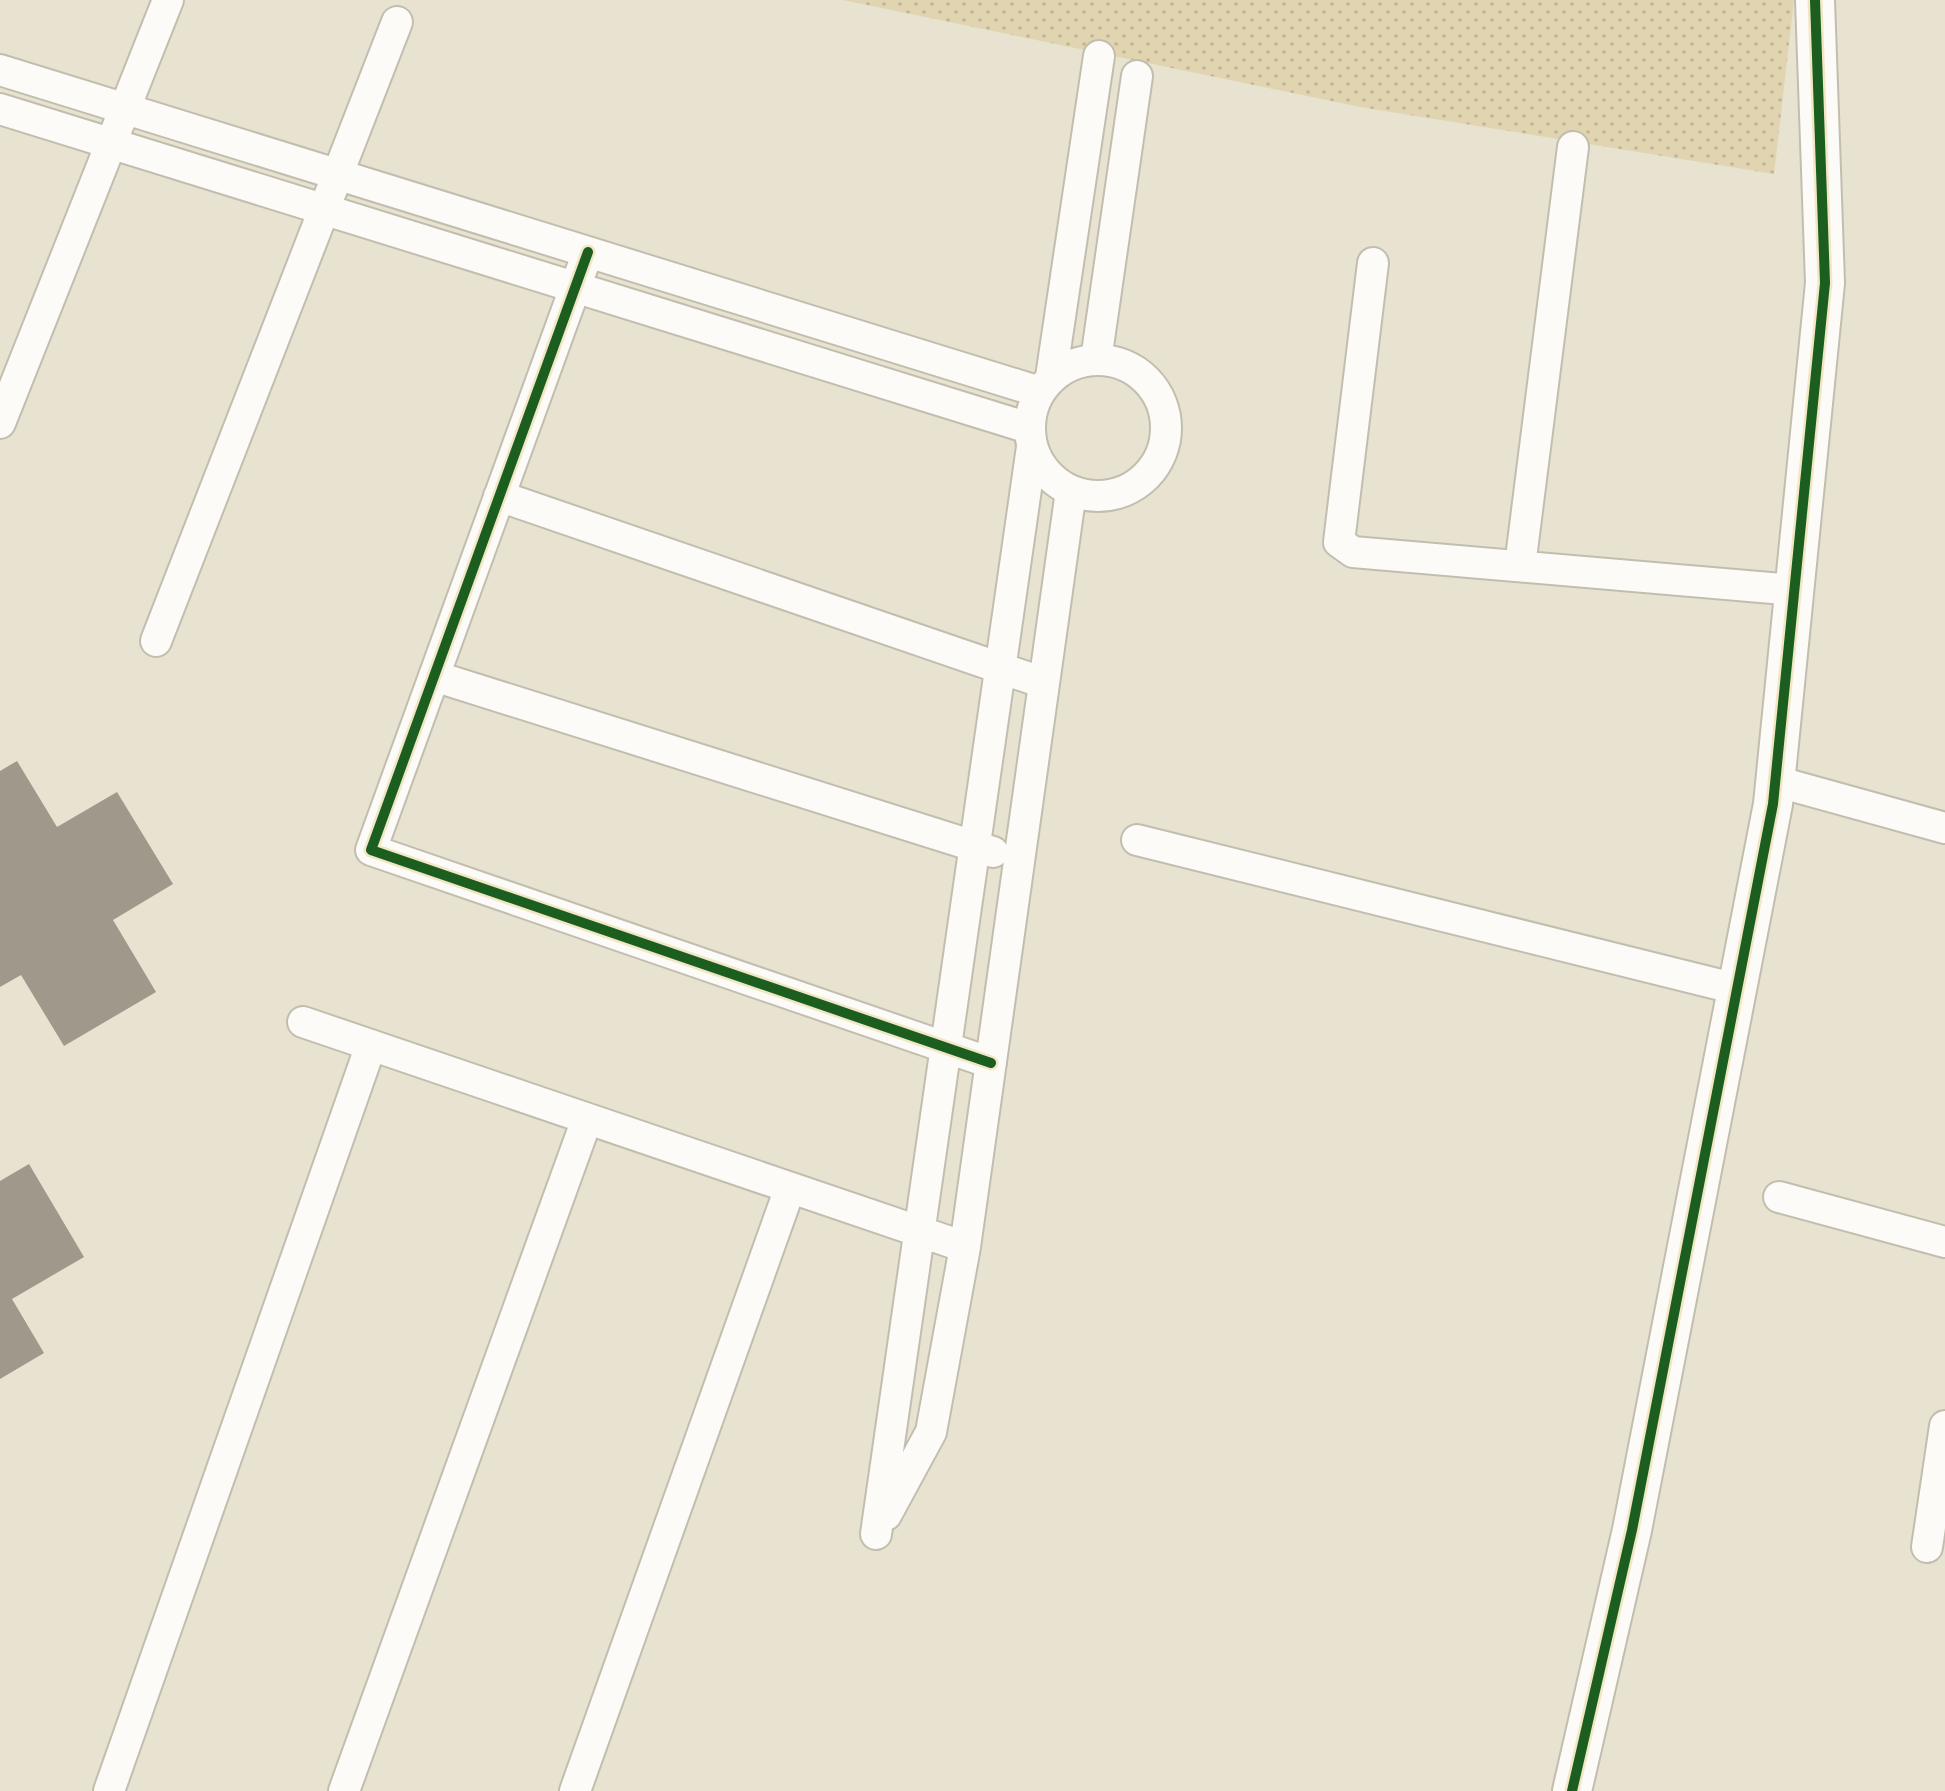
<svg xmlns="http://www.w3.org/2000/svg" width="1945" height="1791" font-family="'Space Grotesk',sans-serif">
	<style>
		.grass { fill: url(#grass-dots) }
		.building { fill: #9f998c }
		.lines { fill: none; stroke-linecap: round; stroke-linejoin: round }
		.minor-casing { stroke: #c2beaf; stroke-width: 34 }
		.tertiary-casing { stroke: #c2beaf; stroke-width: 42 }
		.minor { stroke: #fcfbf8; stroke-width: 30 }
		.tertiary { stroke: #fcfbf8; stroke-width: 38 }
		.cycleway-casing { stroke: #f2e7c5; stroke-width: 15 }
		.cycleway { stroke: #1b5e20; stroke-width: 10 }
	</style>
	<defs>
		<pattern id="grass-dots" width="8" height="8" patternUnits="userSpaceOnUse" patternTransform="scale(2)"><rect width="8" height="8" fill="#e0d5b0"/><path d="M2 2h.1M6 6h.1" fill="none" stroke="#c0b696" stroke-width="1.8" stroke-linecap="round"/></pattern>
	</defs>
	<rect width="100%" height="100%" fill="#e8e2d0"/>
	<!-- grass -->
	<path class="grass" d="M 843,0 L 1794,0 L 1774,174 L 1360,107 Z"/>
	<!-- building -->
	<path class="building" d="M 17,761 L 57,827 L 117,792 L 173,884 L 113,920 L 156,992 L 64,1046 L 21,975 L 0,987 L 0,771 Z
		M 29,1164 L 84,1257 L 12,1299 L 44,1353 L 0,1379 L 0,1181 Z"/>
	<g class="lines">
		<!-- minor casing -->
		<g class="minor-casing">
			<path id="minor" d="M 0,70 L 1040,392
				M 0,109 L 1029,428
				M 588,252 L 371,850 L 991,1063
				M 1373,263 L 1339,542 L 1353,552 L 1794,590
				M1030 428a68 68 0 1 1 136 0a68 68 0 1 1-136 0Z
				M 1096,360 L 1137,76
				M 1051,377 L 1099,56
				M 0,423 L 168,0
				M 499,496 L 1044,683
				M 1520,566 L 1573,147
				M 156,641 L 397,22
				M 434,676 L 993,852
				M 1775,781 L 1945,828
				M 1137,840 L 1737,989
				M 303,1022 L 965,1247
				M 1779,1197 L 1945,1242
				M 886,1515 L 931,1432 L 965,1247 L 1071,491
				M 876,1534 L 1032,447
				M 1927,1547 L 1945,1426
				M 109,1791 L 371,1045
				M 344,1791 L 587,1119
				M 575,1791 L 790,1188"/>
		</g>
		<!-- tertiary casing -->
		<g class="tertiary-casing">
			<path id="tertiary" d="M 1572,1791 L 1632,1530 L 1773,804 L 1825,283 L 1815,0"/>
		</g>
		<!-- minor -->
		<use href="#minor" class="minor"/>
		<!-- tertiary -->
		<use href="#tertiary" class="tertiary"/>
		<!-- cycleway casing -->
		<g class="cycleway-casing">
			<path id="cycleway" d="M 588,252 L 371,850 L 991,1063
				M 1572,1791 L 1632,1530 L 1773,804 L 1825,283 L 1815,0"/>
		</g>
		<!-- cycleway -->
		<use href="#cycleway" class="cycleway"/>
	</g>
</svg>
